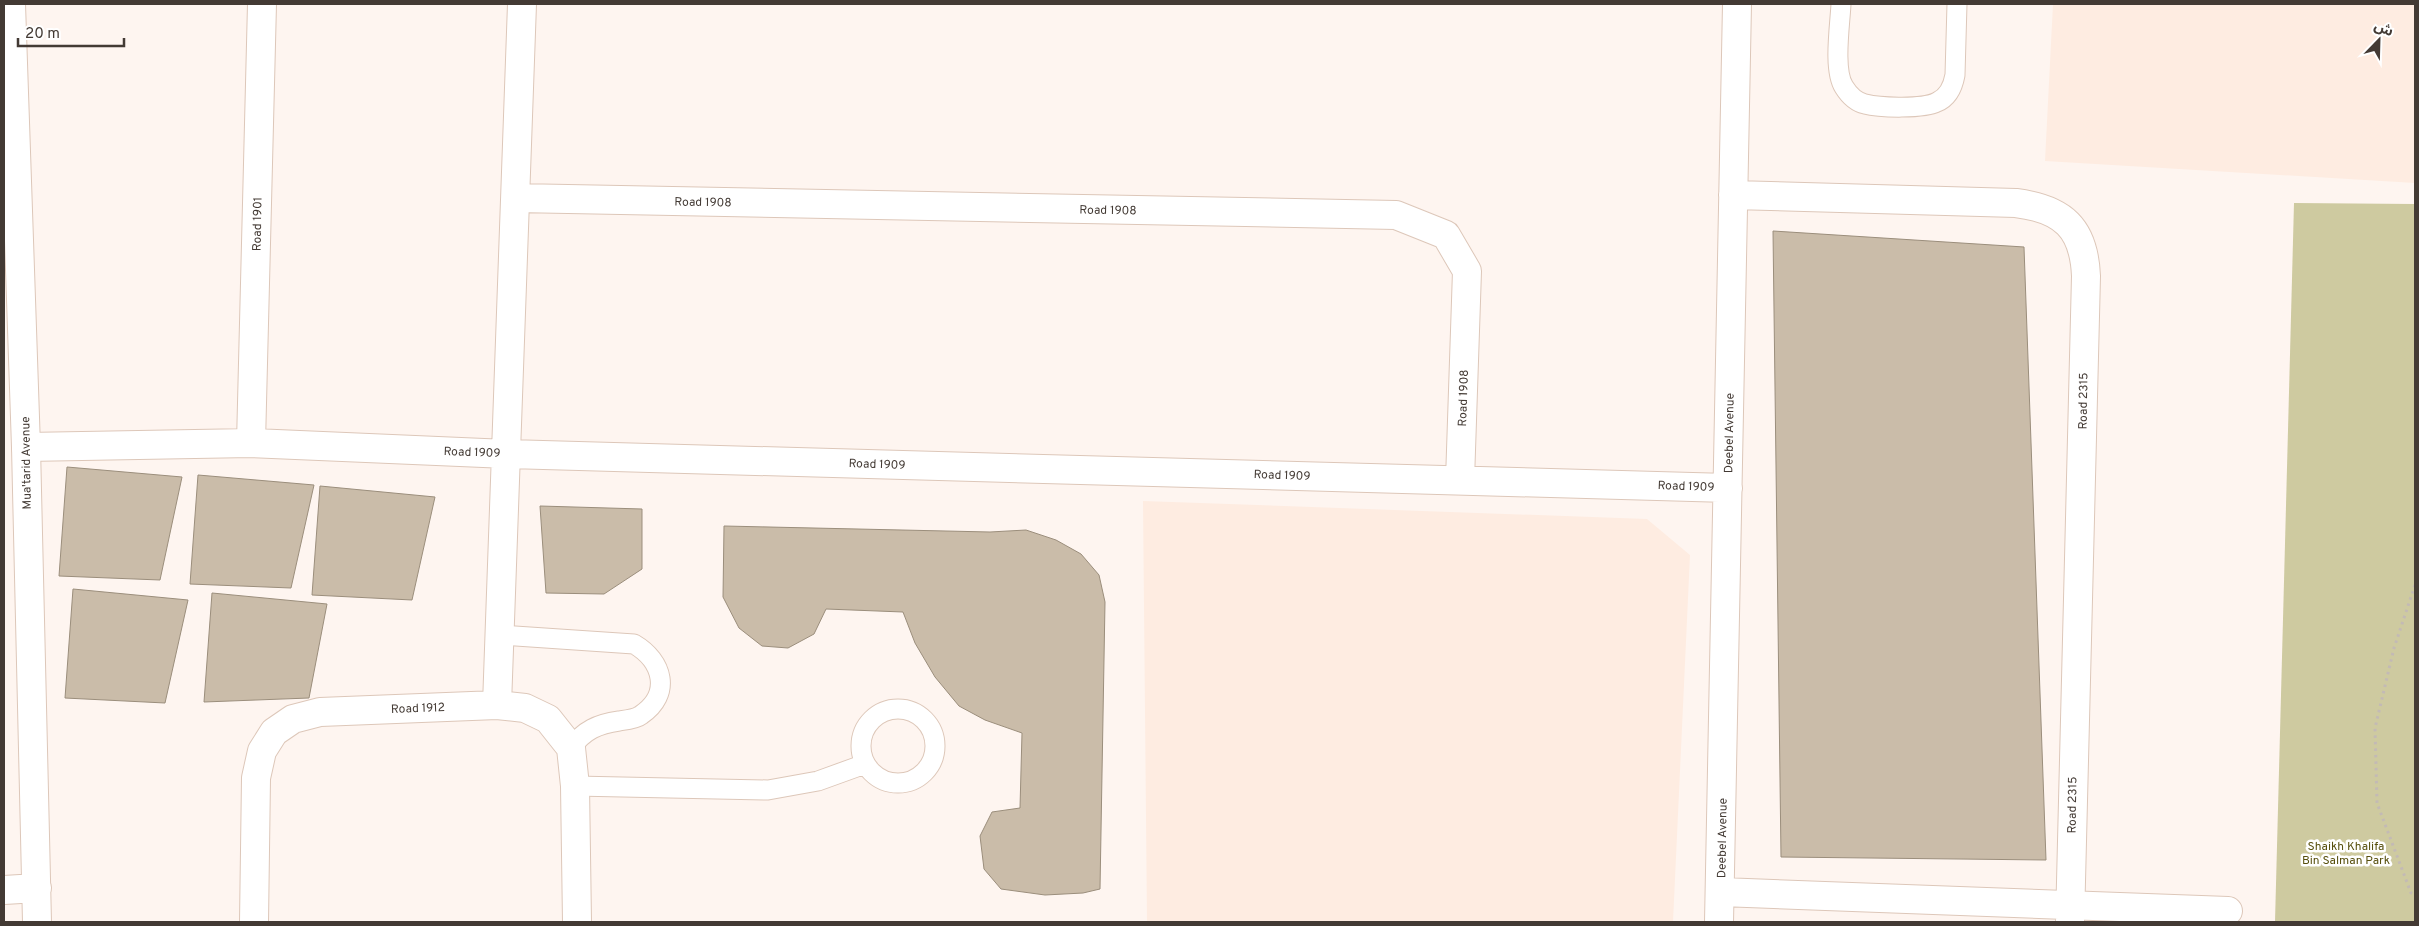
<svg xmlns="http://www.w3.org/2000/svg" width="2419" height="926" font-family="Overpass,'Noto Sans Arabic',sans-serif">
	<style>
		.built { fill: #feece1 }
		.green { fill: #cecaa0 }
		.building { fill: #cabca9; stroke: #9b8e7c }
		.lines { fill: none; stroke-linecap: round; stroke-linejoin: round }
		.service-casing { stroke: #ddc7b9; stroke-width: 21 }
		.minor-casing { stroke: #ddc7b9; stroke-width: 30 }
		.tertiary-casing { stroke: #ddc7b9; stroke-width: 30 }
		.path { stroke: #c3bab5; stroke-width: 3; stroke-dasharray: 2.5 4; stroke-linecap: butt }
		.service { stroke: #fff; stroke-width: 19 }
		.minor { stroke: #fff; stroke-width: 28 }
		.tertiary { stroke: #fff; stroke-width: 28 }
		.labels { text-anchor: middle; stroke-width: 5; stroke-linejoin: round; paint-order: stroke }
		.street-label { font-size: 12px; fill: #433a34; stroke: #fff }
		.park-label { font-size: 12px; fill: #574f0d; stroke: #fff }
	</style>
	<rect width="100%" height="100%" fill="#fef5f0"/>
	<!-- built -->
	<path class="built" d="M 2053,4 L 2415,4 L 2415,183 L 2045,161 Z
		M 1143,501 L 1647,519 L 1690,555 L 1673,922 L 1147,922 Z"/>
	<!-- green -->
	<path class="green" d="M 2294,203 L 2415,204 L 2415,922 L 2275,922 Z"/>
	<!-- building -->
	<path class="building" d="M 1773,231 L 2024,247 L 2046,860 L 1781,857 Z
		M 67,467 L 182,477 L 160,580 L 59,576 Z
		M 198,475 L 314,485 L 291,588 L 190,584 Z
		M 320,486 L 435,497 L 412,600 L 312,595 Z
		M 540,506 L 642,509 L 642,569 L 604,594 L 546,593 Z
		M 724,526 L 990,532 L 1026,530 L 1056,540 L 1081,554 L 1099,575 L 1105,602 L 1100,889 L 1083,893 L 1045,895 L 1001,889 L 984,869 L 980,836 L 992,812 L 1020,808 L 1022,733 L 985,720 L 959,706 L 935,677 L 915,643 L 903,612 L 826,609 L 814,634 L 788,648 L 762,646 L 739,628 L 723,597 Z
		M 73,589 L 188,600 L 165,703 L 65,698 Z
		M 212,593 L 327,604 L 309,698 L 204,702 Z"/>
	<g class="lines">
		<!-- service casing -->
		<g class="service-casing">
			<path id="service" d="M 1841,4 C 1840,25 1833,70 1844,87 C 1849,95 1856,102 1865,104 C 1880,108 1924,109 1937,102 C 1949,97 1953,86 1955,75 L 1957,4
				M 500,635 L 634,644 C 663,661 672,694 641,715 C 636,719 626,720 619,721 C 598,724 584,730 571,748
				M861 746a37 37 0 1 1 74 0a37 37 0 1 1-74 0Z
				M 575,786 L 768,790 L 818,781 L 865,764"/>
		</g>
		<!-- minor casing -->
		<g class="minor-casing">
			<path id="minor" d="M 1733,195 L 2016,203 C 2063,209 2084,228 2086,276 L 2070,922
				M 516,198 L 1396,215 L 1446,235 L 1467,271 L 1460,480
				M 251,443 L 262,4
				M 26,447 L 251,443 L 507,454 L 1728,488
				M 497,705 L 522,4
				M 1721,892 L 2228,911
				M 254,922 L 256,778 L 262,751 L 274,732 L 293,719 L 320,712 L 497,705 L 525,708 L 548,719 L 571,748 L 575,786 L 577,922
				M 1719,922 L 1737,4"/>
		</g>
		<!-- tertiary casing -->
		<g class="tertiary-casing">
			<path id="tertiary" d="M 11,4 L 26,447 L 37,922
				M 4,890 L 37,888"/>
		</g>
		<!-- path -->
		<path class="path" d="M 2415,585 L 2394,648 L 2375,728 L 2377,803 L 2411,893 L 2415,895"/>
		<!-- service -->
		<use href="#service" class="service"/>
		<!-- minor -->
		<use href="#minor" class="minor"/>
		<!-- tertiary -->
		<use href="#tertiary" class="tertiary"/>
	</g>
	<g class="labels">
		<!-- street labels -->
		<g class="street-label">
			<text transform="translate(703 202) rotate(1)" y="4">Road 1908</text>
			<text transform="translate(1108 210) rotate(1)" y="4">Road 1908</text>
			<text transform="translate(257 224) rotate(-89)" y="4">Road 1901</text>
			<text transform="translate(1463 398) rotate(-88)" y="4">Road 1908</text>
			<text transform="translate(2083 401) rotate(-89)" y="4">Road 2315</text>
			<text transform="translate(1729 433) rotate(-89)" y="4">Deebel Avenue</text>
			<text transform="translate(472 452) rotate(2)" y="4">Road 1909</text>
			<text transform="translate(26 463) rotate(-91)" y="4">Mua'tarid Avenue</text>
			<text transform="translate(877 464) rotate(2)" y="4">Road 1909</text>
			<text transform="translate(1282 475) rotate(2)" y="4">Road 1909</text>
			<text transform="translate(1686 486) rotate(2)" y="4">Road 1909</text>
			<text transform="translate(418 708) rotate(-2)" y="4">Road 1912</text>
			<text transform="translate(2072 805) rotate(-89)" y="4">Road 2315</text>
			<text transform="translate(1722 838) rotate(-89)" y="4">Deebel Avenue</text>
		</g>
		<!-- park labels -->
		<g class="park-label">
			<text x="2346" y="850">Shaikh Khalifa<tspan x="2346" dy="14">Bin Salman Park</tspan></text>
		</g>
	</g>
	<!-- border -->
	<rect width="2419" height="926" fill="none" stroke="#433a34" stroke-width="10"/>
	<!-- north arrow -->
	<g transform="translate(2379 40) rotate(23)" stroke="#ffffff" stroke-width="4" paint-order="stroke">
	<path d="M0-4L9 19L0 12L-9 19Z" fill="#433a34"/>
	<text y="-8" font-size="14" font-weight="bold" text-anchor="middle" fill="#433a34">ش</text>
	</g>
	<!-- scale -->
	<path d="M18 38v8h106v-8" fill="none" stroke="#433a34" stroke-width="2.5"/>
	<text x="25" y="38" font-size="15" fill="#433a34" stroke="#ffffff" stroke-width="4" paint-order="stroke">20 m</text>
</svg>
